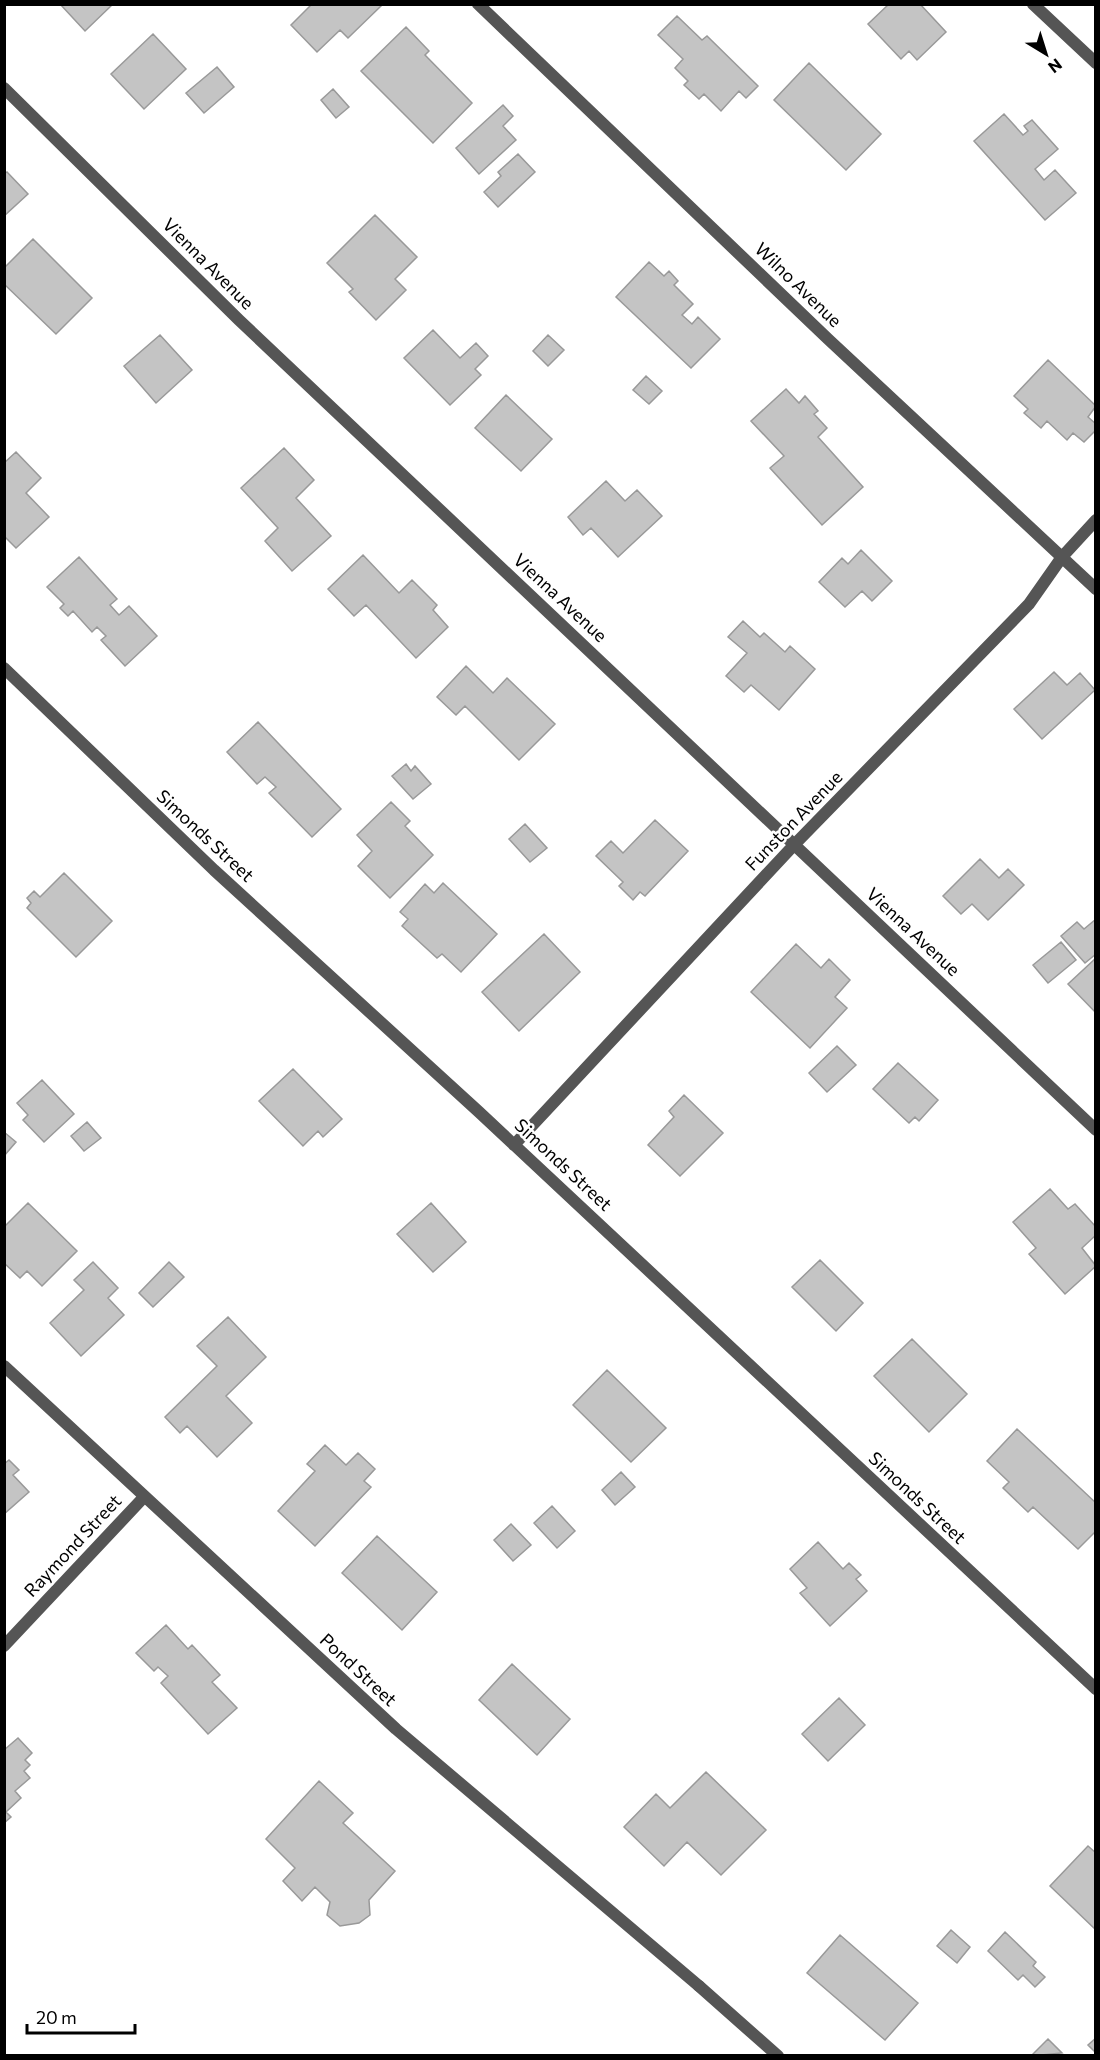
<svg xmlns="http://www.w3.org/2000/svg" width="1100" height="2060" font-family="Commissioner,sans-serif">
	<style>
		.building { fill: #c4c4c4; stroke: #999; stroke-width: 1.5 }
		.lines { fill: none; stroke-linecap: round; stroke-linejoin: round }
		.service { stroke: #555; stroke-width: 12 }
		.minor { stroke: #555; stroke-width: 12 }
		.labels { text-anchor: middle; stroke-width: 5; stroke-linejoin: round; paint-order: stroke }
		.street-label { font-size: 18px; fill: #000; stroke: #fff }
	</style>
	<rect width="100%" height="100%" fill="#fff"/>
	<!-- building -->
	<path class="building" d="M 60,4 L 113,4 L 85,31 Z
		M 312,4 L 381,4 L 382,5 L 348,38 L 340,30 L 317,52 L 291,25 Z
		M 889,4 L 920,4 L 946,32 L 917,60 L 909,51 L 901,59 L 868,24 Z
		M 677,16 L 702,40 L 707,36 L 758,86 L 746,98 L 739,91 L 721,111 L 704,94 L 699,99 L 684,85 L 688,81 L 675,68 L 683,59 L 658,35 Z
		M 406,27 L 429,51 L 425,55 L 472,103 L 433,143 L 361,71 Z
		M 153,34 L 186,69 L 144,109 L 111,74 Z
		M 809,63 L 881,134 L 846,170 L 774,100 Z
		M 217,67 L 234,87 L 204,113 L 186,93 Z
		M 333,89 L 349,107 L 336,118 L 321,100 Z
		M 503,105 L 513,116 L 503,126 L 516,140 L 479,174 L 456,148 Z
		M 1004,114 L 1023,135 L 1028,131 L 1024,126 L 1032,120 L 1058,149 L 1035,169 L 1044,180 L 1055,170 L 1076,193 L 1045,220 L 974,141 Z
		M 518,154 L 535,172 L 498,207 L 484,192 L 501,176 L 498,172 Z
		M 7,172 L 28,194 L 4,216 L 4,174 Z
		M 375,215 L 417,257 L 395,279 L 406,290 L 376,320 L 349,292 L 353,289 L 327,263 Z
		M 33,239 L 92,298 L 56,334 L 4,284 L 4,268 Z
		M 649,262 L 664,276 L 669,271 L 678,281 L 674,285 L 693,304 L 682,315 L 692,324 L 698,317 L 720,339 L 691,368 L 616,297 Z
		M 433,330 L 460,358 L 476,343 L 488,356 L 475,369 L 481,375 L 450,405 L 404,358 Z
		M 160,335 L 192,370 L 156,403 L 124,366 Z
		M 548,335 L 564,350 L 548,366 L 533,351 Z
		M 1048,360 L 1096,406 L 1088,417 L 1096,424 L 1096,430 L 1084,442 L 1073,433 L 1067,440 L 1047,421 L 1041,428 L 1024,413 L 1028,409 L 1014,396 Z
		M 646,376 L 662,391 L 649,404 L 633,390 Z
		M 786,389 L 799,403 L 805,396 L 818,411 L 814,414 L 827,428 L 818,437 L 863,487 L 822,525 L 770,468 L 784,456 L 751,421 Z
		M 506,395 L 552,439 L 521,471 L 475,428 Z
		M 284,448 L 314,480 L 296,498 L 331,536 L 292,571 L 265,541 L 278,528 L 241,488 Z
		M 16,452 L 41,478 L 26,493 L 49,517 L 16,548 L 4,536 L 4,463 Z
		M 606,481 L 625,501 L 637,490 L 662,516 L 618,557 L 591,528 L 583,535 L 568,517 Z
		M 861,550 L 892,581 L 872,601 L 862,591 L 845,607 L 819,582 L 842,558 L 848,564 Z
		M 363,555 L 399,593 L 412,580 L 437,605 L 433,610 L 448,627 L 416,658 L 366,605 L 354,616 L 328,589 Z
		M 79,557 L 117,599 L 110,605 L 119,615 L 129,606 L 157,636 L 125,666 L 101,640 L 106,636 L 97,627 L 92,632 L 73,611 L 68,616 L 60,608 L 64,604 L 47,587 Z
		M 743,621 L 760,637 L 764,633 L 785,652 L 790,646 L 815,669 L 779,710 L 751,685 L 744,692 L 726,676 L 747,653 L 728,637 Z
		M 466,666 L 493,693 L 507,678 L 555,724 L 519,760 L 465,706 L 456,715 L 437,697 Z
		M 1054,672 L 1067,685 L 1080,673 L 1095,690 L 1042,739 L 1014,709 Z
		M 258,722 L 341,809 L 312,837 L 269,793 L 276,787 L 265,777 L 257,784 L 227,752 Z
		M 406,764 L 411,771 L 415,766 L 431,784 L 413,799 L 392,776 Z
		M 391,802 L 410,821 L 405,826 L 433,855 L 390,898 L 358,866 L 372,851 L 357,835 Z
		M 655,820 L 688,851 L 645,896 L 640,892 L 633,900 L 619,886 L 623,882 L 596,856 L 611,841 L 623,853 Z
		M 525,824 L 547,848 L 530,862 L 509,839 Z
		M 980,859 L 999,878 L 1008,869 L 1024,885 L 988,920 L 972,904 L 961,914 L 943,896 Z
		M 64,873 L 112,921 L 76,957 L 27,908 L 31,903 L 27,898 L 34,891 L 40,897 Z
		M 443,883 L 497,934 L 461,972 L 442,954 L 437,958 L 402,926 L 408,919 L 400,912 L 425,884 L 434,893 Z
		M 1096,919 L 1096,954 L 1085,963 L 1061,936 L 1077,922 L 1084,929 Z
		M 544,934 L 580,972 L 519,1031 L 482,992 Z
		M 1061,942 L 1076,960 L 1048,983 L 1033,965 Z
		M 796,944 L 821,968 L 829,959 L 850,980 L 835,997 L 847,1008 L 810,1048 L 751,992 Z
		M 1096,958 L 1096,1013 L 1068,984 Z
		M 837,1046 L 856,1065 L 827,1092 L 809,1073 Z
		M 898,1063 L 938,1100 L 919,1121 L 915,1117 L 909,1123 L 873,1089 Z
		M 293,1069 L 342,1119 L 323,1137 L 318,1131 L 303,1146 L 259,1101 Z
		M 42,1080 L 74,1114 L 44,1142 L 23,1120 L 28,1115 L 17,1103 Z
		M 684,1095 L 723,1133 L 680,1176 L 648,1145 L 674,1117 L 669,1111 Z
		M 87,1122 L 101,1138 L 84,1151 L 71,1136 Z
		M 4,1132 L 16,1142 L 4,1156 Z
		M 1050,1189 L 1068,1209 L 1075,1204 L 1096,1227 L 1096,1235 L 1082,1248 L 1096,1266 L 1065,1294 L 1029,1254 L 1036,1248 L 1013,1222 Z
		M 28,1203 L 77,1251 L 42,1286 L 27,1271 L 20,1278 L 4,1263 L 4,1227 Z
		M 431,1203 L 466,1242 L 433,1272 L 397,1234 Z
		M 820,1260 L 863,1303 L 836,1331 L 792,1287 Z
		M 93,1262 L 118,1288 L 108,1298 L 124,1315 L 81,1356 L 50,1323 L 84,1290 L 74,1280 Z
		M 169,1262 L 184,1277 L 153,1307 L 139,1293 Z
		M 228,1317 L 266,1357 L 226,1396 L 252,1423 L 217,1457 L 187,1426 L 180,1433 L 165,1417 L 217,1366 L 197,1346 Z
		M 912,1339 L 967,1394 L 929,1432 L 874,1376 Z
		M 607,1370 L 666,1428 L 631,1462 L 573,1405 Z
		M 1017,1429 L 1096,1503 L 1096,1531 L 1078,1549 L 1033,1507 L 1028,1512 L 1003,1488 L 1009,1482 L 987,1461 Z
		M 325,1445 L 346,1465 L 358,1453 L 375,1469 L 364,1481 L 371,1487 L 315,1546 L 278,1511 L 315,1471 L 307,1464 Z
		M 9,1460 L 19,1470 L 13,1475 L 29,1492 L 4,1514 L 4,1464 Z
		M 621,1472 L 635,1487 L 615,1505 L 602,1490 Z
		M 552,1506 L 575,1531 L 557,1548 L 534,1523 Z
		M 511,1524 L 531,1545 L 513,1561 L 494,1540 Z
		M 377,1536 L 437,1592 L 402,1630 L 342,1573 Z
		M 818,1542 L 843,1569 L 849,1563 L 861,1575 L 856,1579 L 867,1591 L 830,1626 L 800,1593 L 807,1588 L 790,1569 Z
		M 166,1625 L 188,1649 L 192,1645 L 220,1675 L 212,1682 L 237,1708 L 208,1734 L 161,1683 L 168,1676 L 158,1667 L 154,1671 L 136,1653 Z
		M 512,1664 L 570,1719 L 537,1755 L 479,1700 Z
		M 839,1698 L 865,1725 L 828,1761 L 802,1734 Z
		M 18,1738 L 32,1753 L 25,1760 L 30,1765 L 24,1771 L 30,1778 L 15,1791 L 21,1798 L 6,1812 L 11,1817 L 4,1823 L 4,1750 Z
		M 706,1772 L 766,1830 L 721,1875 L 687,1842 L 664,1866 L 624,1827 L 656,1794 L 670,1808 Z
		M 319,1781 L 353,1813 L 343,1823 L 395,1871 L 369,1900 L 370,1915 L 359,1923 L 340,1926 L 327,1915 L 330,1902 L 315,1887 L 302,1901 L 283,1881 L 295,1868 L 266,1839 Z
		M 1088,1846 L 1096,1853 L 1096,1930 L 1050,1886 Z
		M 951,1930 L 970,1947 L 957,1963 L 937,1946 Z
		M 1005,1932 L 1036,1962 L 1033,1966 L 1045,1977 L 1035,1987 L 1023,1975 L 1018,1980 L 988,1951 Z
		M 840,1935 L 918,2003 L 885,2040 L 807,1973 Z
		M 1096,2038 L 1096,2053 L 1088,2045 Z
		M 1048,2039 L 1062,2053 L 1031,2056 Z"/>
	<g class="lines">
		<!-- service -->
		<path class="service" d="M 699,1986 L 778,2056"/>
		<!-- minor -->
		<path class="minor" d="M 478,4 L 828,339 L 1096,589
			M 1033,4 L 1096,63
			M 4,88 L 239,320 L 1096,1130
			M 4,668 L 214,870 L 479,1112 L 1096,1689
			M 514,1145 L 794,845 L 1029,604 L 1062,557 L 1096,520
			M 4,1366 L 396,1729 L 699,1986
			M 4,1646 L 144,1497"/>
	</g>
	<g class="labels">
		<!-- street labels -->
		<g class="street-label">
			<text transform="translate(208 264) rotate(45)" y="6">Vienna Avenue</text>
			<text transform="translate(798 285) rotate(44)" y="6">Wilno Avenue</text>
			<text transform="translate(560 598) rotate(43)" y="6">Vienna Avenue</text>
			<text transform="translate(794 821) rotate(-46)" y="6">Funston Avenue</text>
			<text transform="translate(205 836) rotate(43)" y="6">Simonds Street</text>
			<text transform="translate(913 932) rotate(43)" y="6">Vienna Avenue</text>
			<text transform="translate(563 1165) rotate(43)" y="6">Simonds Street</text>
			<text transform="translate(917 1498) rotate(43)" y="6">Simonds Street</text>
			<text transform="translate(73 1546) rotate(-47)" y="6">Raymond Street</text>
			<text transform="translate(358 1670) rotate(43)" y="6">Pond Street</text>
		</g>
	</g>
	<!-- border -->
	<rect width="1100" height="2060" fill="none" stroke="#000000" stroke-width="12"/>
	<!-- north arrow -->
	<g transform="translate(1046 54) rotate(142)" stroke="#ffffff" stroke-width="4.5" paint-order="stroke">
	<path d="M0-4.5L10 22L0 15L-10 22Z" fill="#000000"/>
	<text y="-9" font-size="16" font-weight="bold" text-anchor="middle" fill="#000000">N</text>
	</g>
	<!-- scale -->
	<path d="M27 2024v9h108v-9" fill="none" stroke="#000000" stroke-width="3"/>
	<text x="36" y="2024" font-size="18" fill="#000000" stroke="#ffffff" stroke-width="4.5" paint-order="stroke">20 m</text>
</svg>
